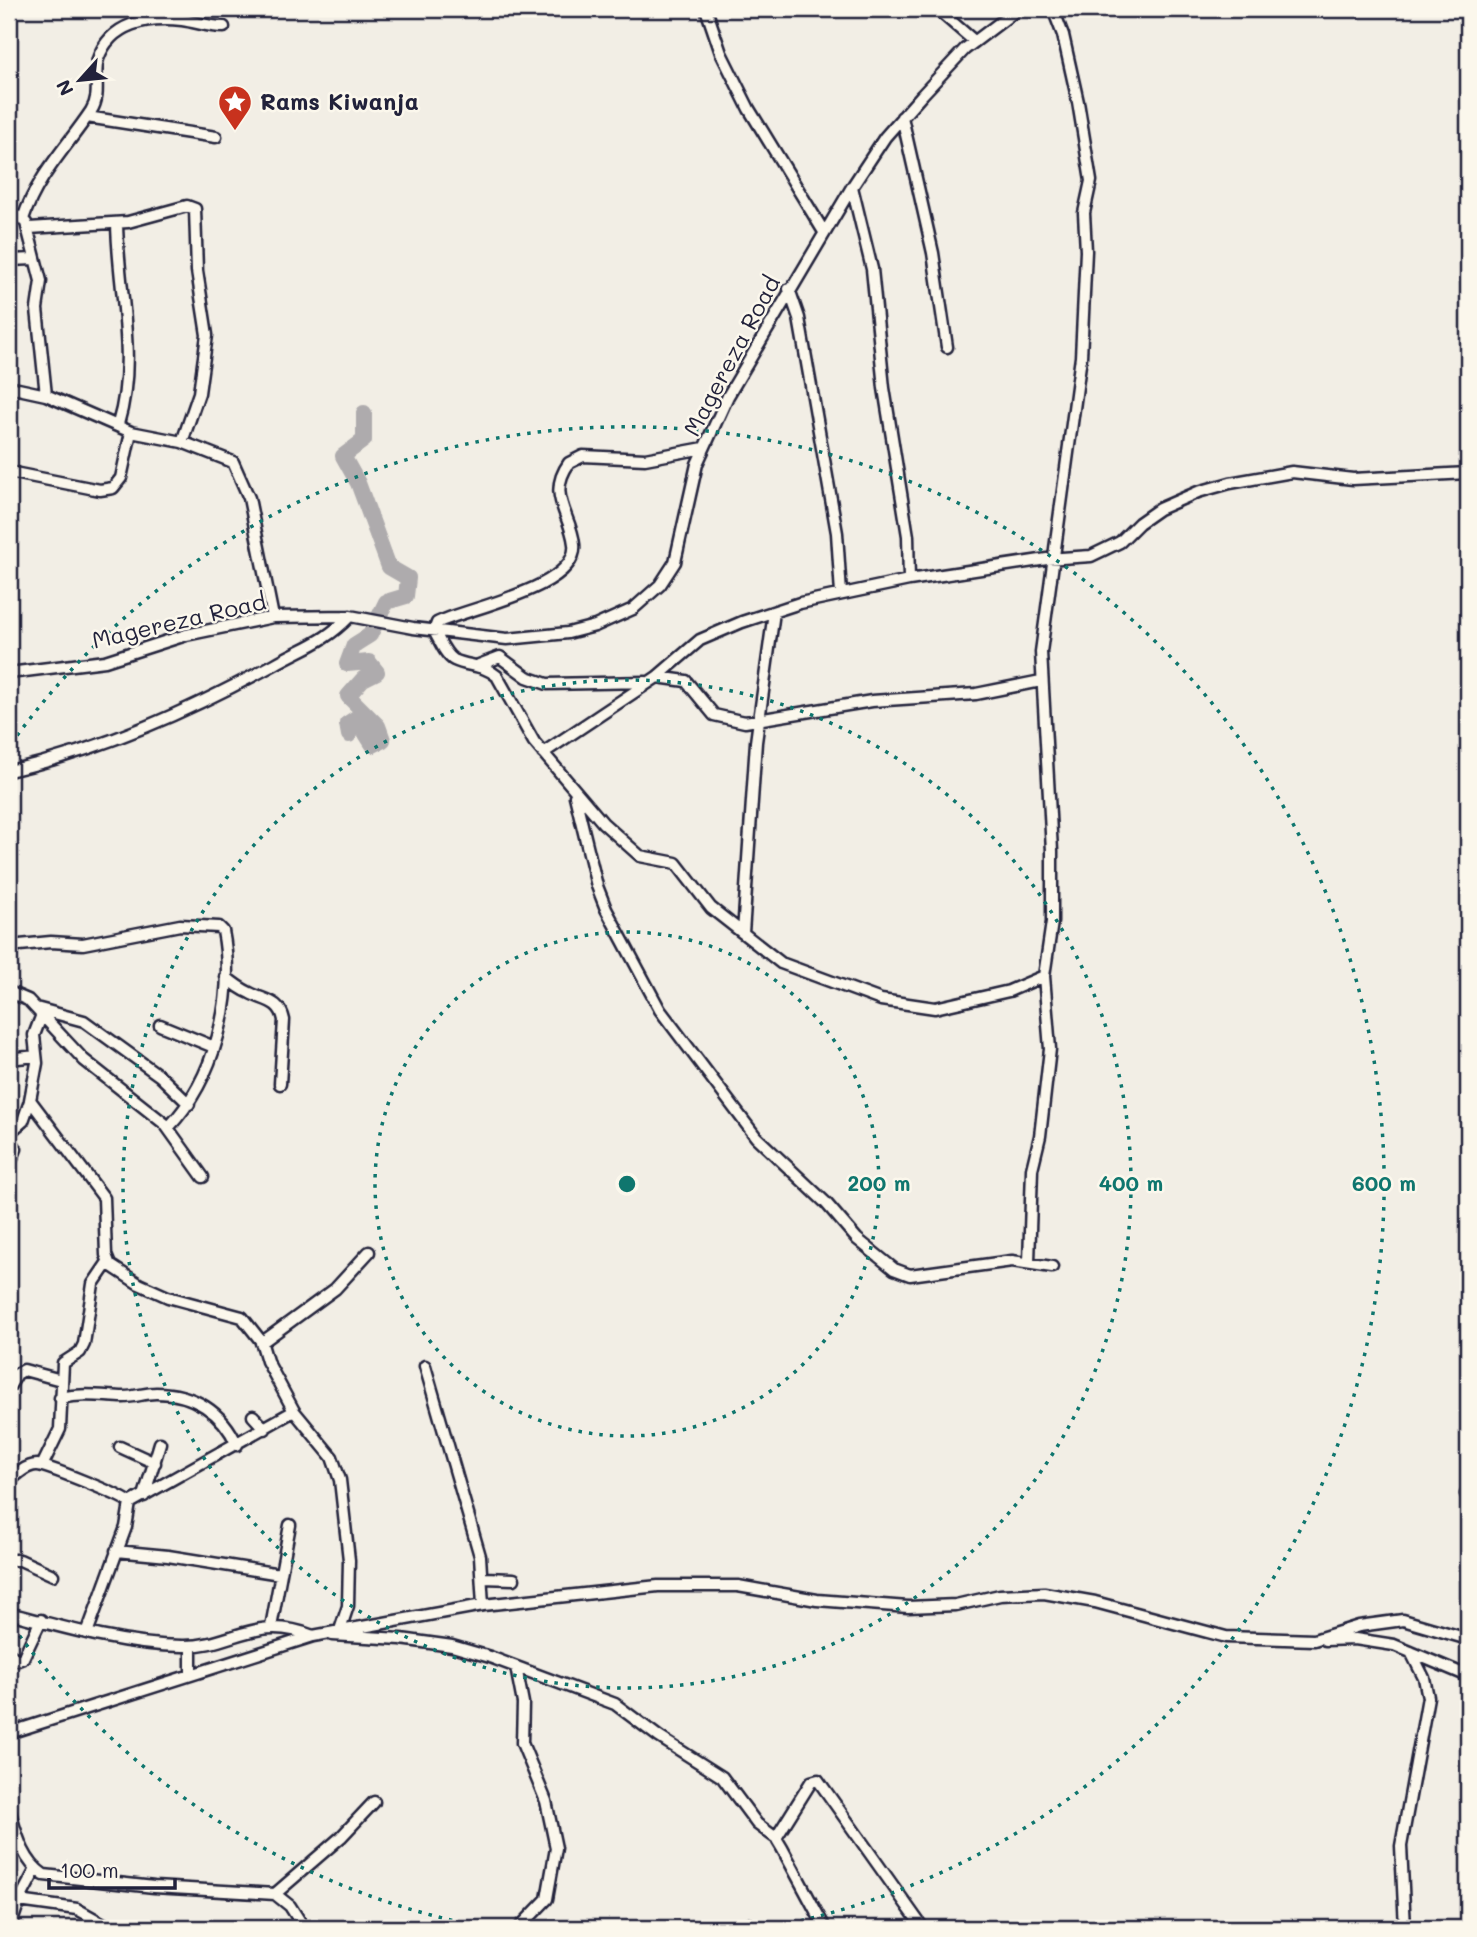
<svg xmlns="http://www.w3.org/2000/svg" width="1477" height="1937" font-family="Mali,sans-serif">
	<style>
		.lines { fill: none; stroke-linecap: round; stroke-linejoin: round }
		.river { stroke: #aeabad; stroke-width: 16 }
		.minor-casing { stroke: #22223b; stroke-width: 15 }
		.minor { stroke: #fbf7ec; stroke-width: 10 }
		.ring { fill: none; stroke: #0f766e; stroke-width: 3.5; stroke-dasharray: 3.5 7 }
		.labels { text-anchor: middle; stroke-width: 5; stroke-linejoin: round; paint-order: stroke }
		.poi-label { font-size: 23px; font-weight: bold; fill: #22223b; stroke: #fbf7ec; text-anchor: start }
		.street-label { font-size: 23px; fill: #22223b; stroke: #fbf7ec }
		.centre { fill: #0f766e; stroke: #fbf7ec; stroke-width: 3.5 }
		.ring-label { font-size: 21px; text-anchor: middle; font-weight: bold; fill: #0f766e; stroke: #fbf7ec; stroke-width: 5; stroke-linejoin: round; paint-order: stroke }
	</style>
	<rect width="100%" height="100%" fill="#f2eee5"/>
	<filter id="ink" filterUnits="userSpaceOnUse"><feTurbulence type="fractalNoise" baseFrequency=".0143" numOctaves="2"/><feDisplacementMap in="SourceGraphic" scale="14" xChannelSelector="R" yChannelSelector="G"/><feConvolveMatrix kernelMatrix="1 2 1 2 8 2 1 2 1" color-interpolation-filters="sRGB"/></filter>
	<g filter="url(#ink)">
		<g class="lines">
			<!-- river -->
			<path class="river" d="M 349,735 L 347,724 L 356,718 L 373,745 L 383,740 L 378,726 L 348,696 L 363,679 L 377,672 L 369,662 L 347,664 L 354,645 L 370,635 L 386,602 L 406,596 L 408,578 L 389,567 L 358,483 L 343,456 L 364,440 L 364,413"/>
			<!-- minor casing -->
			<g class="minor-casing">
				<path id="minor" d="M 706,9 L 721,53 L 749,109 L 824,232
					M 937,9 L 974,41
					M 87,117 L 216,137
					M 902,117 L 933,253 L 947,347
					M 852,187 L 872,269 L 884,388 L 908,536 L 909,580
					M 9,215 L 20,217 L 26,223 L 41,281 L 37,309 L 46,395
					M 23,219 C 37,176 67,147 91,111 C 102,94 93,77 98,59 C 110,23 148,16 182,20 C 197,22 207,27 224,27
					M 117,223 C 118,291 138,357 118,424
					M 29,228 L 128,222 L 187,206 L 195,209 L 197,271 L 207,335 L 199,393 L 182,442
					M 9,260 L 35,259
					M 789,289 L 799,318 L 837,533 L 841,594
					M 9,387 L 46,395 L 131,432 L 182,442 L 233,462 L 249,498 L 273,617
					M 704,448 L 645,459 L 583,456 L 569,463 C 546,495 571,514 574,544 C 580,588 466,608 437,623 L 434,631 C 439,639 445,655 454,660 C 469,667 483,664 497,676 L 534,742 L 603,823 L 640,856 L 676,863 L 711,908 L 781,963 L 881,1000 L 935,1008 L 1009,991 L 1044,976
					M 9,472 L 100,490 L 113,488 L 121,478 L 131,432
					M 479,665 L 500,657 L 527,677 L 547,684 L 646,682
					M 9,673 L 105,661 L 186,635 L 273,617 L 350,616 L 413,628 L 507,639 L 568,633 L 595,626 L 633,609 L 660,585 L 675,562 L 697,464 L 728,396 L 852,187 L 885,137 L 922,95 L 965,49 L 1018,9
					M 657,677 L 686,681 L 714,715 L 745,722 L 872,701 L 976,694 L 1041,681
					M 543,753 L 657,677 L 700,640 L 742,622 L 800,603 L 909,580 L 1047,559 L 1091,556 L 1120,542 L 1139,523 L 1159,509 L 1198,492 L 1230,483 L 1292,472 L 1353,479 L 1468,473
					M 9,771 C 104,749 189,711 275,664 C 305,647 325,642 350,616
					M 575,796 L 597,886 L 606,909 L 660,1010 L 756,1137 L 826,1203 L 857,1239 L 894,1269 L 910,1275 L 1012,1261 L 1052,1267
					M 743,933 L 756,742 L 774,612
					M 9,946 L 51,942 L 83,944 L 180,925 L 219,927 L 223,931 C 236,997 215,1079 168,1128
					M 226,977 C 233,983 241,989 250,993 C 265,1001 280,1000 284,1020 L 280,1084
					M 9,992 L 28,1000 L 84,1060 L 165,1124 L 203,1177
					M 36,1008 L 84,1021 L 160,1076 L 189,1104
					M 41,1017 L 34,1035 L 37,1063 L 30,1100 L 104,1198 L 106,1255 L 110,1265 L 139,1284 L 168,1297 L 242,1317 L 261,1341 L 267,1361 L 294,1411 L 332,1457 L 340,1480 L 349,1560 L 348,1606 L 340,1630
					M 160,1025 L 214,1047
					M 9,1059 L 36,1056
					M 9,1133 L 23,1121 L 30,1101
					M 9,1137 L 16,1149 L 12,1159
					M 9,1210 L 10,1211
					M 1029,1262 L 1032,1169 L 1040,1136 L 1050,1049 L 1044,976 L 1052,922 L 1052,851 L 1041,652 L 1081,357 L 1086,251 L 1084,213 L 1091,181 L 1078,102 L 1063,35 L 1053,9
					M 261,1343 L 335,1289 L 369,1252
					M 425,1366 L 480,1556 L 483,1605
					M 9,1387 L 17,1374 L 24,1370 L 61,1380
					M 60,1398 C 83,1393 101,1396 124,1397 C 135,1397 145,1393 156,1393 C 193,1393 223,1412 237,1445
					M 253,1416 L 265,1429
					M 120,1447 L 155,1463
					M 42,1466 L 60,1429 L 63,1363 L 80,1352 L 84,1344 L 93,1284 L 108,1262
					M 9,1482 C 16,1475 26,1465 37,1465 C 45,1465 124,1496 130,1503 L 126,1527 L 87,1633
					M 1466,1494 L 1468,1491
					M 144,1496 L 160,1443
					M 130,1503 L 294,1411
					M 116,1551 L 168,1556 L 280,1574
					M 9,1560 L 20,1560 L 53,1575
					M 483,1578 L 514,1579
					M 9,1613 C 65,1628 124,1645 182,1646 C 232,1647 255,1613 313,1636
					M 271,1627 L 290,1525
					M 332,1635 L 401,1639 L 452,1646 L 490,1657 L 615,1704 L 659,1737 L 722,1777 L 757,1824 L 776,1838 L 782,1848 L 825,1928
					M 1325,1640 L 1355,1639 L 1394,1645 L 1468,1676
					M 9,1654 L 18,1660 L 23,1658 L 41,1620
					M 516,1667 L 523,1703 L 522,1743 L 546,1801 L 556,1848 L 547,1899 L 519,1928
					M 191,1674 L 191,1646
					M 9,1733 L 313,1636 L 483,1605 L 658,1586 L 738,1586 L 817,1600 L 908,1607 L 956,1605 L 1000,1595 L 1044,1593 L 1095,1602 L 1226,1637 L 1314,1640 L 1359,1626 L 1403,1620 L 1468,1639
					M 9,1809 C 16,1832 22,1861 44,1875 L 154,1887 L 275,1894 L 290,1906 L 304,1928
					M 776,1838 L 811,1782 L 818,1780 L 923,1928
					M 275,1894 L 341,1837 L 374,1802
					M 19,1901 L 77,1909 L 111,1928
					M 10,1928 L 19,1901 L 36,1869
					M 740,1928 L 748,1924 L 760,1928
					M 1405,1928 L 1401,1846 L 1428,1697 L 1424,1678 L 1411,1652"/>
			</g>
			<!-- minor -->
			<use href="#minor" class="minor"/>
		</g>
	</g>
	<!-- distance rings -->
	<g class="ring">
		<circle cx="627" cy="1184" r="252"/>
		<circle cx="627" cy="1184" r="504"/>
		<path d="M483 1927A757 757 0 0 1 11 1624M11 744A757 757 0 1 1 771 1927"/>
	</g>
	<!-- icons -->
	<defs>
		<g id="sight-pin" transform="scale(1.75)"><path d="M0 17L-7.5 6A9.5 9.5 0 1 1 7.5 6Z" fill="#c8321e" stroke="#fbf7ec"/><path d="M0-6L1.8-2.2L6-1.7L2.9 1.2L3.7 5.4L0 3.3L-3.7 5.4L-2.9 1.2L-6-1.7L-1.8-2.2Z" fill="#fff"/></g>
	</defs>
	<g fill-rule="evenodd">
		<use href="#sight-pin" x="235" y="102"/>
	</g>
	<g class="labels">
		<!-- poi labels -->
		<g class="poi-label">
			<text x="260" y="110">Rams Kiwanja</text>
		</g>
		<!-- street labels -->
		<g class="street-label">
			<text transform="translate(732 356) rotate(-62)" y="8">Magereza Road</text>
			<text transform="translate(179 621) rotate(-13)" y="8">Magereza Road</text>
		</g>
	</g>
	<circle cx="627" cy="1184" r="10" class="centre"/>
	<g class="ring-label">
		<text x="879" y="1191">200 m</text>
		<text x="1131" y="1191">400 m</text>
		<text x="1384" y="1191">600 m</text>
	</g>
	<!-- margin -->
	<rect width="1477" height="1937" fill="none" stroke="#fbf7ec" stroke-width="35"/>
	<rect x="18" y="18" width="1442" height="1902" fill="none" stroke="#22223b" stroke-width="2.5" filter="url(#ink)"/>
	<!-- north arrow -->
	<g transform="translate(80 80) rotate(243)" stroke="#fbf7ec" stroke-width="5" paint-order="stroke">
	<path d="M0-5L12 26L0 18L-12 26Z" fill="#22223b"/>
	<text y="-10" font-size="19" font-weight="bold" text-anchor="middle" fill="#22223b">N</text>
	</g>
	<!-- scale -->
	<path d="M49 1878v10h126v-10" fill="none" stroke="#22223b" stroke-width="3.5"/>
	<text x="60" y="1878" font-size="21" fill="#22223b" stroke="#fbf7ec" stroke-width="5" paint-order="stroke">100 m</text>
</svg>
